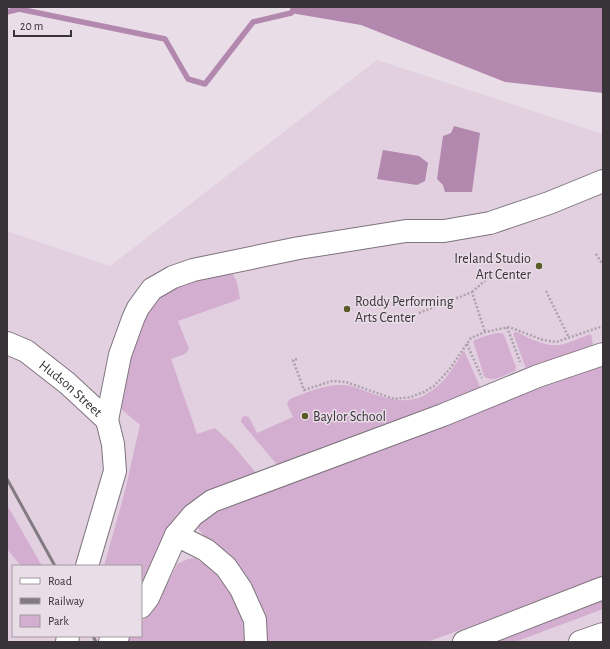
<svg xmlns="http://www.w3.org/2000/svg" width="610" height="649" font-family="'Alegreya Sans',sans-serif">
	<style>
		.built { fill: #e2d0e0; fill-rule: evenodd }
		.green { fill: #d4aed0 }
		.water { fill: #b388af }
		.lines { fill: none; stroke-linecap: round; stroke-linejoin: round }
		.stream { stroke: #b388af; stroke-width: 5.5 }
		.minor-casing { stroke: #7e747d; stroke-width: 24 }
		.path { stroke: #aca2ab; stroke-width: 2.5; stroke-dasharray: 2 2; stroke-linecap: butt }
		.minor { stroke: #fff; stroke-width: 22 }
		.rail { stroke: #827b82; stroke-width: 3 }
		.poi-dot { fill: #5a5a27; stroke: #e9dde8; stroke-width: 1.5 }
		.labels { text-anchor: middle; stroke-width: 3; stroke-linejoin: round; paint-order: stroke }
		.poi-label { font-size: 14px; fill: #373337; stroke: #e9dde8; text-anchor: start }
		.street-label { font-size: 14px; fill: #373337; stroke: #e9dde8 }
	</style>
	<rect width="100%" height="100%" fill="#e9dde8"/>
	<!-- built -->
	<path class="built" d="M 377,60 L 603,134 L 603,642 L 7,642 L 7,231 L 110,266 ZM 13,566 L 141,566 L 141,636 L 13,636 Z"/>
	<!-- green -->
	<path class="green" d="M 229,271 C 238,278 238,288 240,299 L 178,321 L 189,349 L 185,354 L 171,359 L 197,434 L 215,428 L 232,444 L 256,473 L 230,486 L 141,596 L 141,566 L 104,566 L 125,491 L 140,425 L 121,409 L 118,404 L 125,368 L 149,302 L 192,279 Z
		M 517,332 C 530,339 546,347 560,345 C 570,343 581,337 591,334 L 593,345 L 591,350 L 528,374 L 513,333 Z
		M 497,333 L 502,333 L 504,335 L 516,367 L 515,371 C 506,374 492,384 484,376 L 473,341 L 482,337 Z
		M 464,351 L 482,391 L 278,466 L 241,422 L 242,417 L 245,416 L 249,417 L 257,433 L 293,417 L 287,404 L 288,401 L 292,398 C 308,392 323,385 342,385 C 350,385 358,388 365,391 C 390,400 411,407 434,389 C 447,380 455,364 464,351 Z
		M 603,365 L 603,578 L 427,642 L 262,642 L 254,594 L 243,572 L 207,540 L 197,527 L 211,515 L 229,505 L 438,426 Z
		M 7,505 L 10,510 L 42,566 L 21,566 L 7,549 Z
		M 195,558 L 218,572 L 241,608 L 245,642 L 127,642 L 129,636 L 141,636 L 141,623 C 156,606 168,584 177,564 L 188,559 Z
		M 603,598 L 603,609 L 515,642 L 485,642 Z"/>
	<!-- water -->
	<path class="water" d="M 290,7 L 603,7 L 603,93 L 505,82 L 361,25 L 291,13 Z
		M 454,126 L 480,133 L 472,192 L 445,192 L 443,185 L 437,179 L 443,136 L 451,133 Z
		M 383,150 L 419,156 L 428,163 L 425,181 L 417,185 L 377,179 Z"/>
	<g class="lines">
		<!-- stream -->
		<path class="stream" d="M 7,12 L 19,9 L 165,39 L 188,79 L 205,84 L 253,22 L 291,13 L 297,7"/>
		<!-- minor casing -->
		<g class="minor-casing">
			<g id="minor">
				<path id="s1" d="M 7,343 L 26,351 L 67,383 L 107,420 L 113,444 L 115,471 L 87,566"/>
				<path d="M 107,420 L 120,355 L 133,319 L 138,308 L 152,289 L 173,277 L 193,270 L 299,248 L 406,231 L 444,231 L 490,223 L 549,203 L 603,181"/>
				<path d="M 176,535 L 206,550 L 226,567 L 241,589 L 255,620 L 256,642"/>
				<path d="M 141,607 L 148,598 L 176,535 L 193,515 L 212,501 L 443,415 L 538,376 L 603,354"/>
				<path d="M 67,642 L 68,636"/>
				<path d="M 110,642 L 118,636"/>
				<path d="M 464,642 L 603,588"/>
				<path d="M 580,642 L 603,634"/>
			</g>
		</g>
		<!-- path -->
		<path class="path" d="M 596,254 L 603,265
			M 546,291 L 569,338
			M 472,292 L 497,270
			M 419,313 L 472,292 L 485,332
			M 507,327 L 520,362
			M 467,344 L 482,378
			M 297,359 L 293,360 L 304,390 L 332,381 L 346,382 L 394,399 L 411,397 L 424,392 L 434,386 L 449,370 L 471,338 L 485,332 L 509,327 L 543,340 L 556,342 L 603,326"/>
		<!-- minor -->
		<use href="#minor" class="minor"/>
		<!-- rail -->
		<path class="rail" d="M 7,479 L 55,566
			M 93,636 L 96,642"/>
	</g>
	<!-- markers -->
	<g class="poi-dot">
		<circle cx="539" cy="266" r="4"/>
		<circle cx="347" cy="309" r="4"/>
		<circle cx="305" cy="416" r="4"/>
	</g>
	<g class="labels">
		<!-- poi labels -->
		<g class="poi-label">
			<text x="531" y="263" text-anchor="end">Ireland Studio<tspan x="531" dy="16">Art Center</tspan></text>
			<text x="355" y="306">Roddy Performing<tspan x="355" dy="16">Arts Center</tspan></text>
			<text x="313" y="421">Baylor School</text>
		</g>
		<!-- street labels -->
		<g class="street-label">
			<text dy="5" stroke="none"><textPath href="#s1" startOffset="79">Hudson Street</textPath></text>
		</g>
	</g>
	<!-- border -->
	<rect width="610" height="649" fill="none" stroke="#373337" stroke-width="16"/>
	<!-- legend -->
	<rect x="12" y="565" width="130" height="72" fill="#e9dde8" stroke="#a299a1"/>
	<rect x="20" y="578" width="20" height="6" fill="#ffffff" stroke="#a299a1"/>
	<text x="48" y="585" font-size="12" fill="#373337">Road</text>
	<rect x="20" y="598" width="20" height="6" fill="#827b82" stroke="#a299a1"/>
	<text x="48" y="605" font-size="12" fill="#373337">Railway</text>
	<rect x="20" y="615" width="20" height="12" fill="#d4aed0" stroke="#a299a1"/>
	<text x="48" y="625" font-size="12" fill="#373337">Park</text>
	<!-- scale -->
	<path d="M14 30v6h57v-6" fill="none" stroke="#373337" stroke-width="2"/>
	<text x="20" y="30" font-size="12" fill="#373337" stroke="#e9dde8" stroke-width="3" paint-order="stroke">20 m</text>
</svg>
